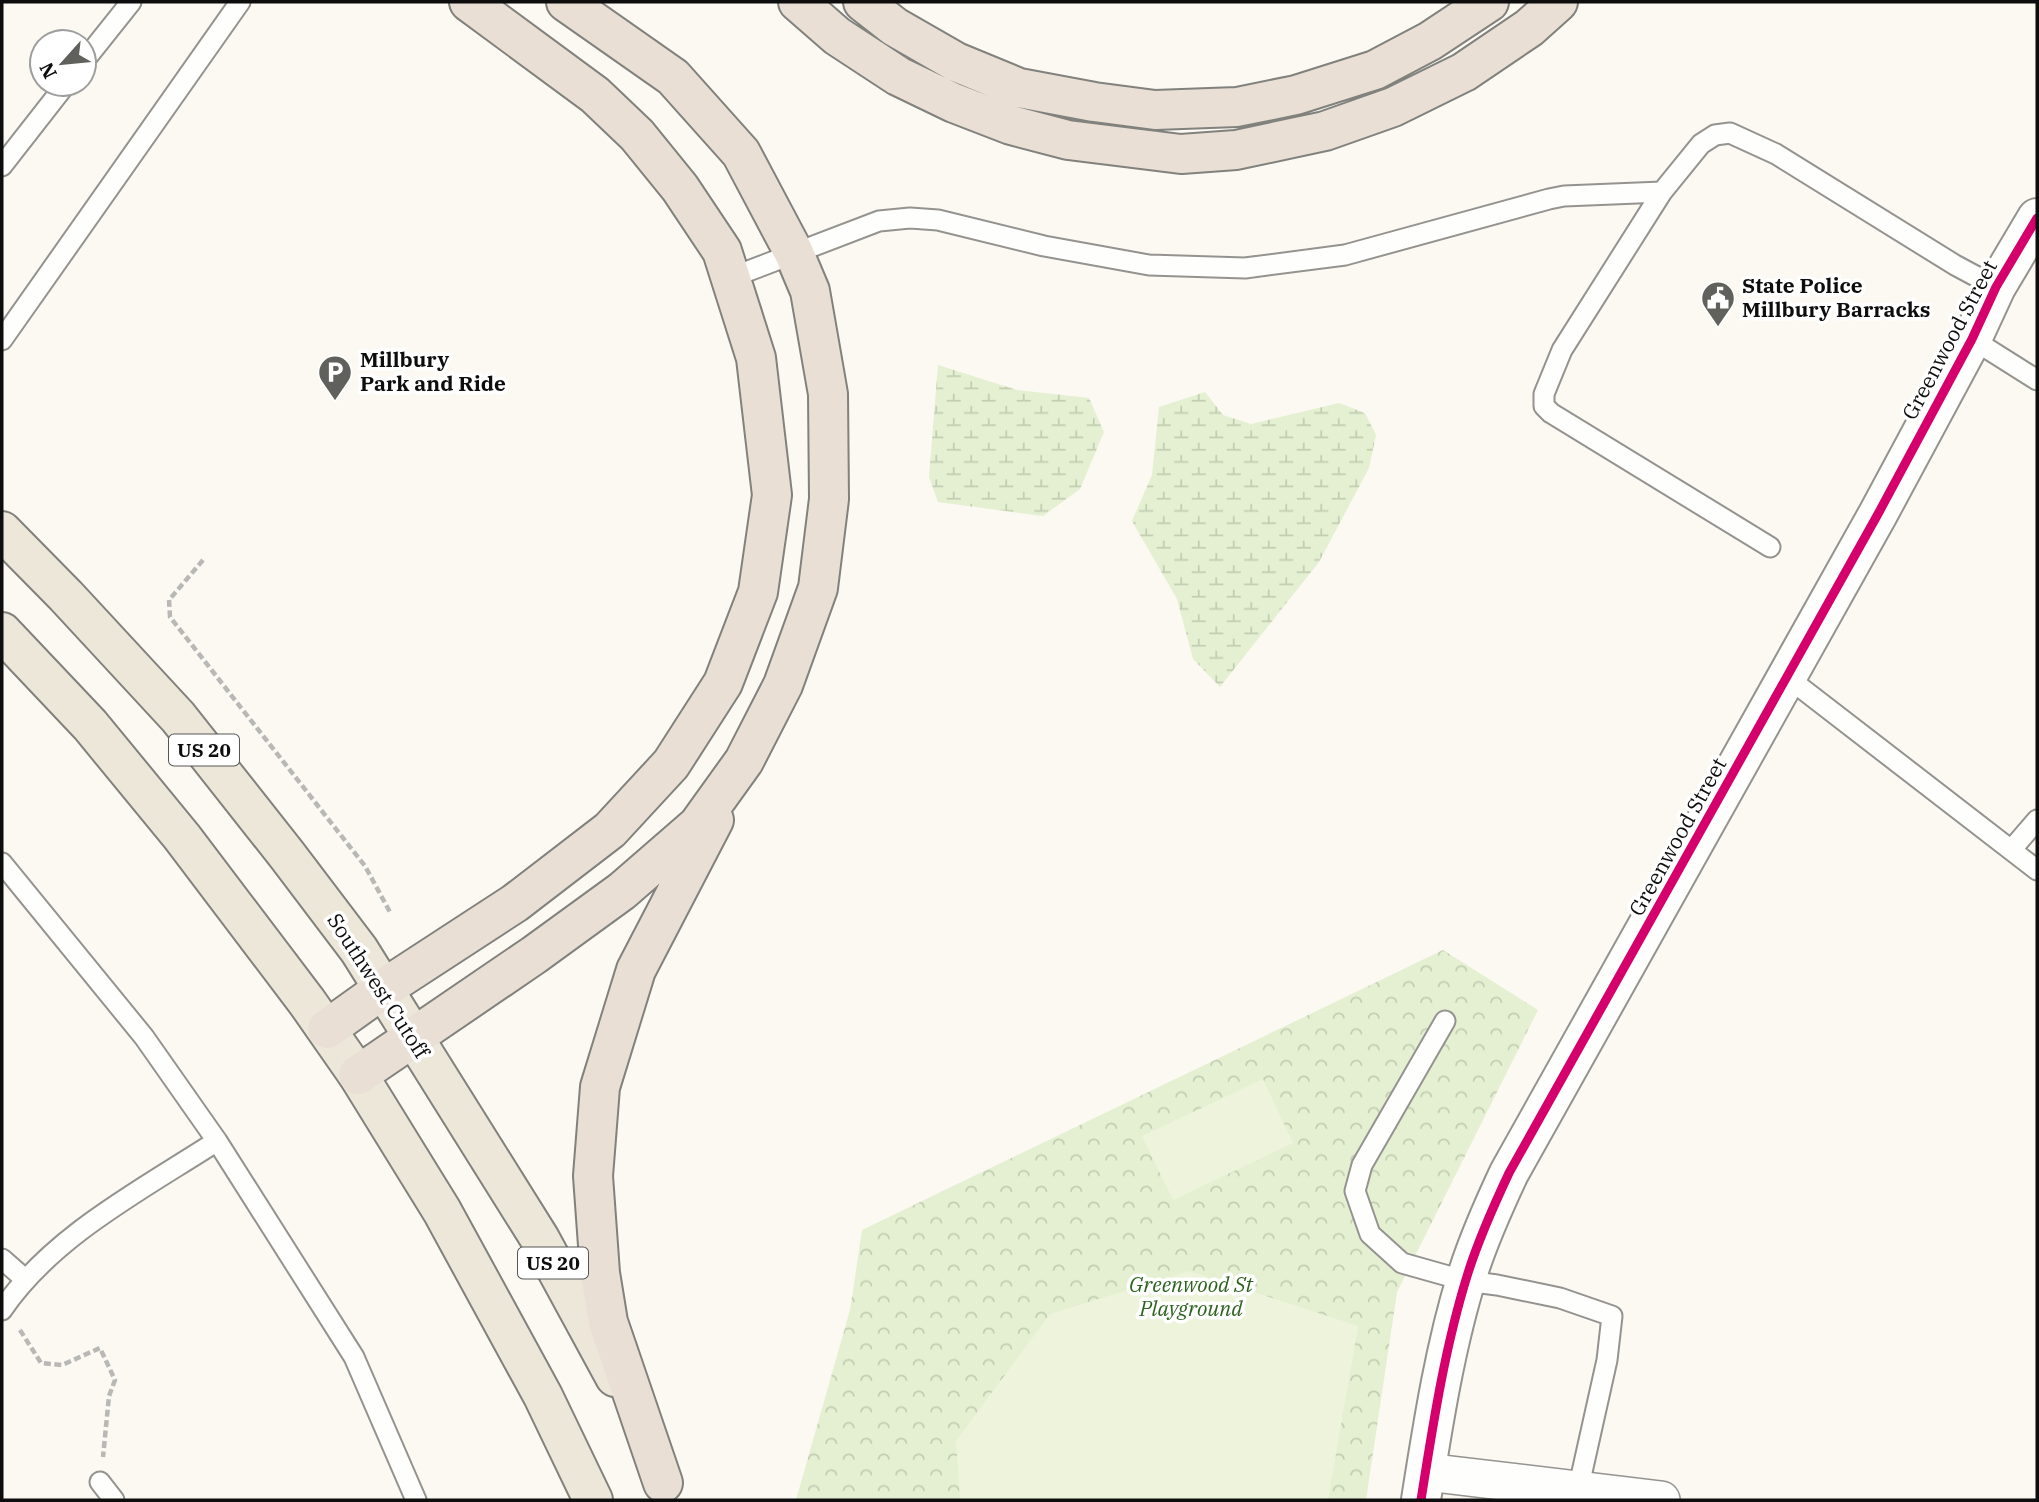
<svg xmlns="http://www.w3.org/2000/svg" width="2039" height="1502" font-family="'IBM Plex Serif',serif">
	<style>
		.wetland { fill: url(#wetland-marsh) }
		.park { fill: url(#park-crowns) }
		.pitch { fill: #edf4db }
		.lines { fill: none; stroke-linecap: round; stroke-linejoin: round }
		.service-casing { stroke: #949390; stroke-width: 23 }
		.minor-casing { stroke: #949390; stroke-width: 40 }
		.tertiary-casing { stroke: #949390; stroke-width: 42 }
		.primary-casing { stroke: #81817d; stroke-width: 42 }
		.motorway-casing { stroke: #81817d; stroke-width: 42 }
		.path { stroke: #b8b8b6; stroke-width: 4.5; stroke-dasharray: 7 3.5; stroke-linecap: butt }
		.service { stroke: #fefefd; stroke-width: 19 }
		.minor { stroke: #fefefd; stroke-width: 37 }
		.tertiary { stroke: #fefefd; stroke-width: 38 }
		.primary { stroke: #ece7d8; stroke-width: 38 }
		.motorway { stroke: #e9dfd5; stroke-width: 38 }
		.cycleway-casing { stroke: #fff; stroke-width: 13 }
		.cycleway { stroke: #d6006c; stroke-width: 9 }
		.labels { text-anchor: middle; stroke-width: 7; stroke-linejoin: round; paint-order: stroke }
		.shield { fill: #fff; stroke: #565656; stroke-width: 2 }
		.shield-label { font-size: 19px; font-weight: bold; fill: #0d0d0d }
		.poi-label { font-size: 21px; font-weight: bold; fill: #0d0d0d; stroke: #fff; text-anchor: start }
		.street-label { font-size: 21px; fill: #0d0d0d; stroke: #fff }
		.park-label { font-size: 21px; font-style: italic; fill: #2c641e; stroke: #fff }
	</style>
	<defs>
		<pattern id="wetland-marsh" width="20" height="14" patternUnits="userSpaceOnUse" patternTransform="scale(1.75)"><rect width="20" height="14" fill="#e4f0d1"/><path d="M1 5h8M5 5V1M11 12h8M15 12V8" fill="none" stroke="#c2cdb2"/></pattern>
		<pattern id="park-crowns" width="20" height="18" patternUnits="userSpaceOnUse" patternTransform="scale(1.75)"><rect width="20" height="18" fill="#e4f0d1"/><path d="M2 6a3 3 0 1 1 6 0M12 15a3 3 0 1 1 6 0" fill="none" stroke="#c2cdb2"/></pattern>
	</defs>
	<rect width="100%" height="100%" fill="#fbf9f1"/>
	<!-- wetland -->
	<path class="wetland" d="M 938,365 L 1017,390 L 1089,398 L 1104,432 L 1080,489 L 1043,516 L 938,502 L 929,477 Z
		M 1205,392 L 1223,415 L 1251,424 L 1339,403 L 1365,413 L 1376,435 L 1369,468 L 1319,562 L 1220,687 L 1193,659 L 1177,599 L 1132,521 L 1152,475 L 1159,407 Z"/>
	<!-- park -->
	<path class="park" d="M 1443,950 L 1538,1010 L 1397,1292 L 1366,1500 L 796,1500 L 850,1310 L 862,1230 Z"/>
	<!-- pitch -->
	<path class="pitch" d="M 1263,1079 L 1293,1143 L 1173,1200 L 1142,1136 Z
		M 1189,1271 L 1358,1326 L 1328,1500 L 960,1500 L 956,1441 L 1050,1314 Z"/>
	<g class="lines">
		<!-- service casing -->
		<g class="service-casing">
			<path id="service" d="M 84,61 L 131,2
				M 2,166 L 66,84
				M 1662,192 L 1562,350 L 1544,394 L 1544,406 L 1551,413 L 1770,547
				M 730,278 L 879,221 L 910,218 L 938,220 L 1044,246 L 1149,265 L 1245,268 L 1345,255 L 1549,199 L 1564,196 L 1662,192 L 1701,144 L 1715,135 L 1730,133 L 1776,154 L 1955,265 L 1996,287
				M 1972,339 L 2037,380
				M 2,340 L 240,2
				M 1787,677 L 2037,870
				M 2012,849 L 2037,820
				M 2,863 L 144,1037 L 217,1141 L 354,1357 L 416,1500
				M 1445,1021 L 1362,1165 L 1355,1191 L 1370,1234 L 1402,1263 L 1466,1281 L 1497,1285 L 1560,1298 L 1612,1316 L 1607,1360 L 1578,1490
				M 2,1259 L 26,1280
				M 2,1310 C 52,1236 143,1189 217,1141
				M 100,1482 L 114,1500"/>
		</g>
		<!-- minor casing -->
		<g class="minor-casing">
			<path id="minor" d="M 1426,1472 L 1661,1500"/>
		</g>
		<!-- tertiary casing -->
		<g class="tertiary-casing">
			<path id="tertiary" d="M 1421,1500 C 1433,1424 1445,1346 1468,1273 C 1479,1238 1494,1205 1509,1173 L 1878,514 L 1972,339 L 1996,287 L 2037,218"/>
		</g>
		<!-- primary casing -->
		<g class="primary-casing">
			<path id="primary" d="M 2,531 L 66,596 L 178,717 L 287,855 L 359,950 L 540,1239 L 615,1377
				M 2,632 L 90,725 L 182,837 L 307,1002 L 358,1075 L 442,1211 L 543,1396 L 593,1500"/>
		</g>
		<!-- motorway casing -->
		<g class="motorway-casing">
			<path id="motorway" d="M 798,2 L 837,36 L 898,76 L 954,103 L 1011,125 L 1068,140 L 1181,154 L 1236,150 L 1325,131 L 1393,107 L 1464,72 L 1529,28 L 1558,2
				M 863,2 L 895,27 L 956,62 L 1019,88 L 1094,102 L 1155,110 L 1237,107 L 1296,95 L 1375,70 L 1430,41 L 1489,2
				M 327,1029 L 383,989 L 515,903 L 610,830 L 671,764 L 723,683 L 758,592 L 772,495 L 756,358 L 722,251 L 680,188 L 637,135 L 595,95 L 469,2
				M 358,1075 L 534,955 L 622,891 L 698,825 L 744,761 L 783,685 L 818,588 L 829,499 L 828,394 L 810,291 L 794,253 L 741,153 L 673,77 L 566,2
				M 663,1483 L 608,1322 L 600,1273 L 593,1176 L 600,1087 L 636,970 L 714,820"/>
		</g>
		<!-- path -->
		<path class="path" d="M 203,560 L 169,600 L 170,617 L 365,866 L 391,914
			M 20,1330 L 41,1363 L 62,1365 L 100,1348 L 115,1380 L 109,1396 L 103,1457"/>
		<!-- service -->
		<use href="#service" class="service"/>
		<!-- minor -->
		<use href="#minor" class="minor"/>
		<!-- tertiary -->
		<use href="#tertiary" class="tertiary"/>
		<!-- primary -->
		<use href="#primary" class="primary"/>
		<!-- motorway -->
		<use href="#motorway" class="motorway"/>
		<!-- cycleway casing -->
		<g class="cycleway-casing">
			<path id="cycleway" d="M 1421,1500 C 1433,1424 1445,1346 1468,1273 C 1479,1238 1494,1205 1509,1173 L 1878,514 L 1972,339 L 1996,287 L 2037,218"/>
		</g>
		<!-- cycleway -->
		<use href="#cycleway" class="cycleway"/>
	</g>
	<!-- icons -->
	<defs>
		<g id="civic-pin" transform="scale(1.75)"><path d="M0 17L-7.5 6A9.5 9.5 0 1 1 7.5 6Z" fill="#60605d" stroke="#fff"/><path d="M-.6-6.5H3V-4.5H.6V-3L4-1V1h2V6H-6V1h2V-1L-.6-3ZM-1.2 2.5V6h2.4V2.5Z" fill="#fff"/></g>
		<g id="parking-pin" transform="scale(1.75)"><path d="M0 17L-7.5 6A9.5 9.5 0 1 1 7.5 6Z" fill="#60605d" stroke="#fff"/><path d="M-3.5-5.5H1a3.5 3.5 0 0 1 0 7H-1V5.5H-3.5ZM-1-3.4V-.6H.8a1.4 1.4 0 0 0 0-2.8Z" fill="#fff"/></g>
	</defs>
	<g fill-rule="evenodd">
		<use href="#civic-pin" x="1718" y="298"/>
		<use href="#parking-pin" x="335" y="372"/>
	</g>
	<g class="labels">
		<!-- shield labels -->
		<g class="shield">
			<rect x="169" y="734.5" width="70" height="31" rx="5"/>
			<rect x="518" y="1247.5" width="70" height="31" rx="5"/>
		</g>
		<g class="shield-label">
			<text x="204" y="757">US 20</text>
			<text x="553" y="1270">US 20</text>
		</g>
		<!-- poi labels -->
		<g class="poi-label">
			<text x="1742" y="293">State Police<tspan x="1742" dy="24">Millbury Barracks</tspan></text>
			<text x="360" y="367">Millbury<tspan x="360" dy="24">Park and Ride</tspan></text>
		</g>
		<!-- street labels -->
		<g class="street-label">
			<text transform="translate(1950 340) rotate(-62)" y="7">Greenwood Street</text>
			<text transform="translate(1678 837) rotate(-61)" y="7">Greenwood Street</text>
			<text transform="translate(378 986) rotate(57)" y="7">Southwest Cutoff</text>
		</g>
		<!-- park labels -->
		<g class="park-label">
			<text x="1191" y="1292">Greenwood St<tspan x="1191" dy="24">Playground</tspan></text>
		</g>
	</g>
	<!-- border -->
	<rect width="2039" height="1502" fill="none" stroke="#0d0d0d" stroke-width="7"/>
	<!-- north arrow -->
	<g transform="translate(63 63) rotate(243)"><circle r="33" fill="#ffffff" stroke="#9e9e9e" stroke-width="2"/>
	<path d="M0-5L12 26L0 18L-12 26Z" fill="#60605d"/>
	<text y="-10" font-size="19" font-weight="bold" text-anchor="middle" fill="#0d0d0d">N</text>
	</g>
</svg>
